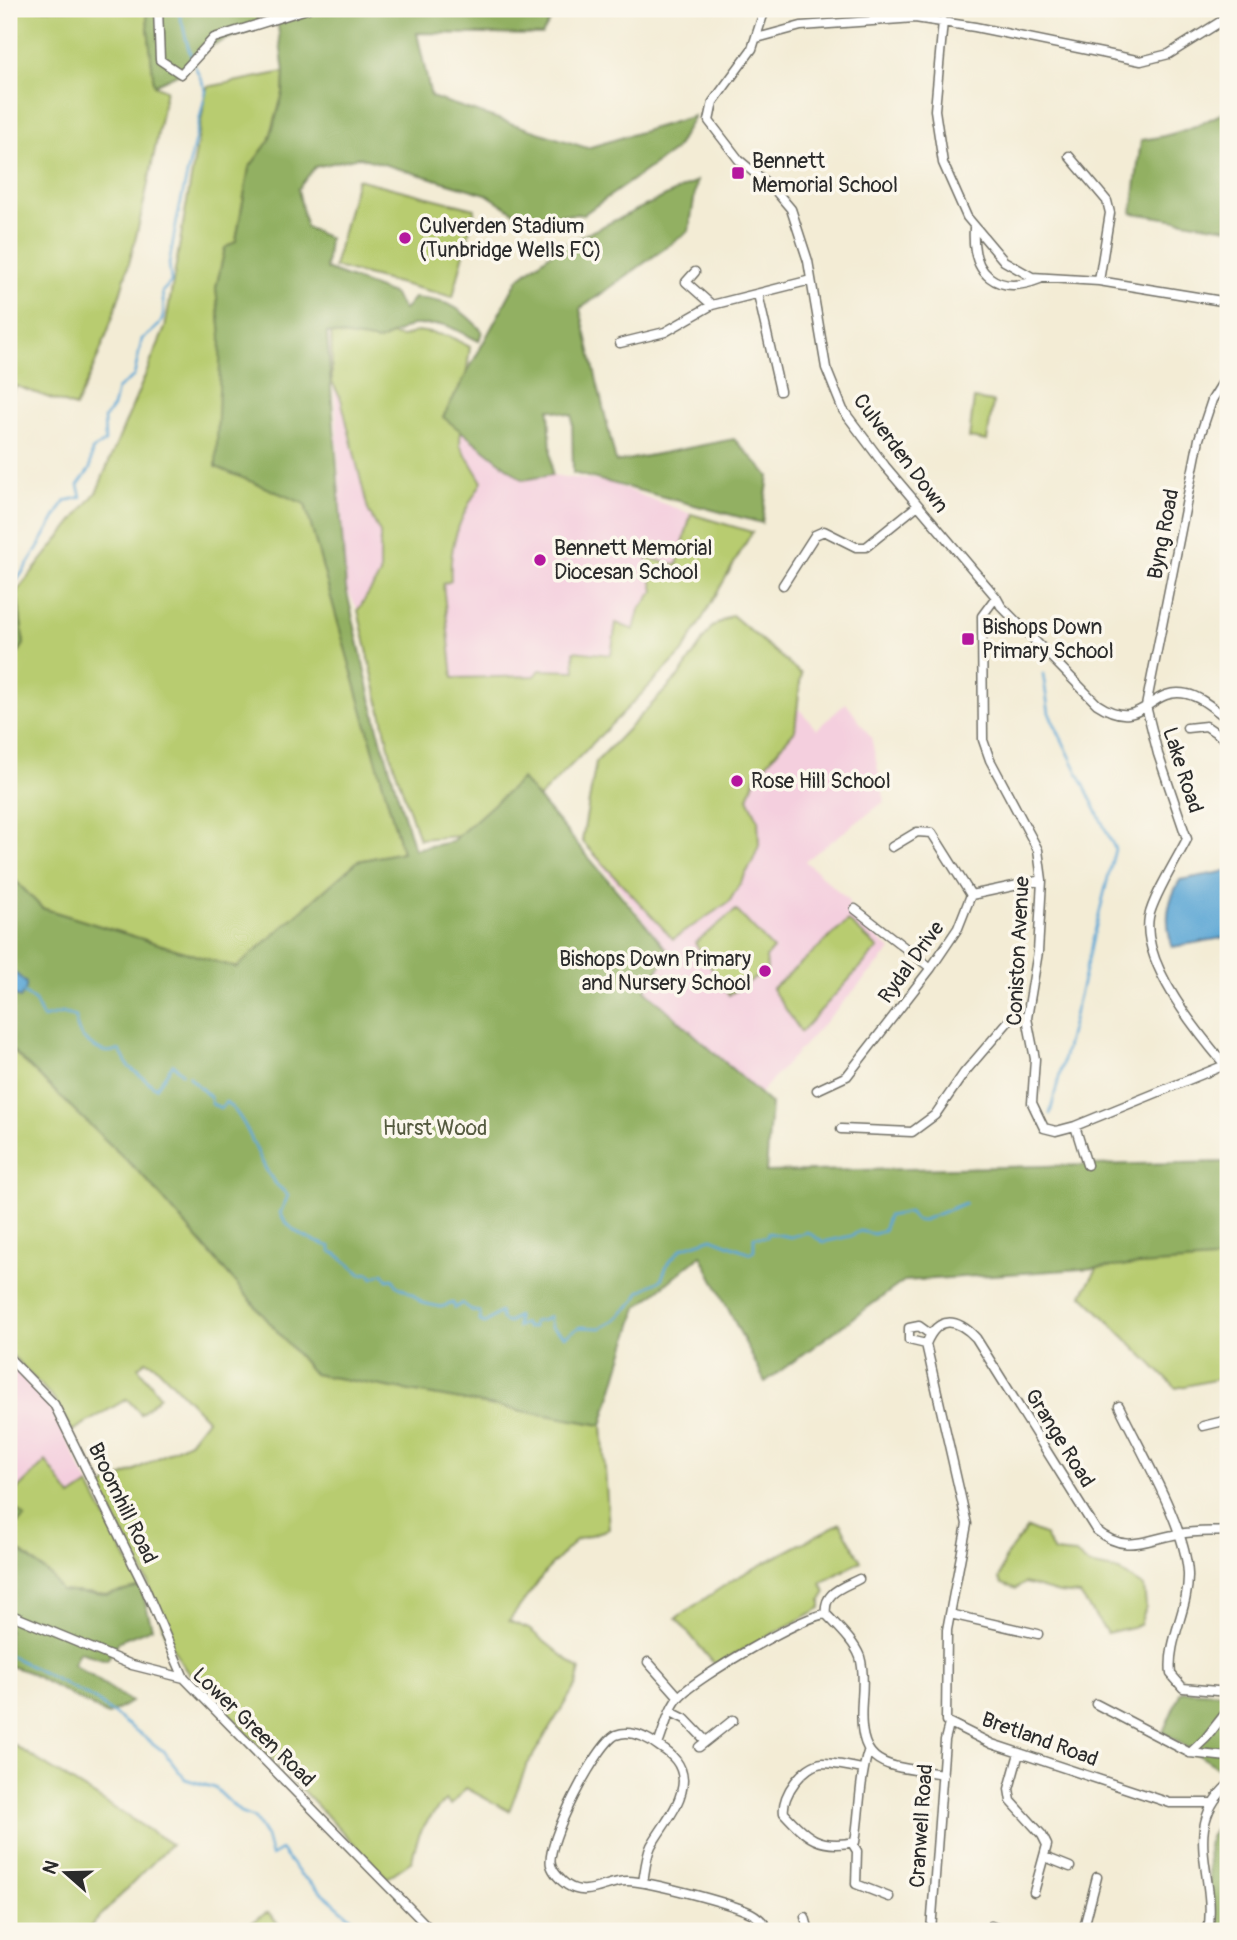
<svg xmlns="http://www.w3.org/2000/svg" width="1237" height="1940" font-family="Pangolin,sans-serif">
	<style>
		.built { fill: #f4cfde }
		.green { fill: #b8cc70; stroke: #727c4e; stroke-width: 2 }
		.forest { fill: #92b062; stroke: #5e6e46; stroke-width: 2 }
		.water { fill: #5da7d5; stroke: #446980; stroke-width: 2 }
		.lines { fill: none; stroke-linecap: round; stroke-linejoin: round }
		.stream { stroke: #5da7d5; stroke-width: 2.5 }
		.street-casing { stroke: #716f66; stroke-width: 11 }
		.street { stroke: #fff; stroke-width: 8 }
		.poi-dot { fill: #b5179e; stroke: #fbf7ec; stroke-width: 2.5 }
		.labels { text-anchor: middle; stroke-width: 7; stroke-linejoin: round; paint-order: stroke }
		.poi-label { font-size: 21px; fill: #2b2b2b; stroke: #fbf7ec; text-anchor: start }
		.street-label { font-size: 21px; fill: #2b2b2b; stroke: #fbf7ec }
		.park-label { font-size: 21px; fill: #555b40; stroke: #fbf7ec }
	</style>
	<rect width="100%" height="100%" fill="#fbf7ec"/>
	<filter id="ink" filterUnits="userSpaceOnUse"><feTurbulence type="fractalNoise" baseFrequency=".0143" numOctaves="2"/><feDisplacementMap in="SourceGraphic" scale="14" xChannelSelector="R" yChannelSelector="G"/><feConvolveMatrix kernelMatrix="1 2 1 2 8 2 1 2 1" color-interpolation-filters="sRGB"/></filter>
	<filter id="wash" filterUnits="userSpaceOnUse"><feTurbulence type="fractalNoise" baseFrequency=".00686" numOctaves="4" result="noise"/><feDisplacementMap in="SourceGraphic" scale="28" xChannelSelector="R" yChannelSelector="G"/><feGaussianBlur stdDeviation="1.57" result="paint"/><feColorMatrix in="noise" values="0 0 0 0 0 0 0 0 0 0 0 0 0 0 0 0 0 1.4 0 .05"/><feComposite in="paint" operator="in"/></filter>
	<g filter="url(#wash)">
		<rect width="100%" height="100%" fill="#f3ecd5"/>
		<!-- built -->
		<path class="built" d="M 331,327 L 403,337 L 418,331 L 449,336 L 470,347 L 461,413 L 523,479 L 552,475 L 609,483 L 691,514 L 752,532 L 683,652 L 512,825 L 419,839 L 391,756 L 358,610 L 346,588 Z
			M 732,615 L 801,674 L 796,706 L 817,729 L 846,703 L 871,737 L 885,801 L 805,861 L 848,900 L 851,915 L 891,950 L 750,1104 L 645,990 L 669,952 L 582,841 L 596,762 L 680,675 L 711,628 Z
			M 9,1363 L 49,1404 L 89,1485 L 71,1497 L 46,1461 L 9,1498 Z"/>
		<!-- green -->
		<path class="green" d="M 9,9 L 146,9 L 154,85 L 166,90 C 147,196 125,310 75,407 L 16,386 L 9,399 Z
			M 284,72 L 283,93 L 269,141 L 249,168 L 236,241 L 225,248 L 216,288 L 221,336 L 305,504 L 402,852 L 358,861 L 236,968 L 42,908 L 9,874 L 9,668 L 24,644 L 17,591 L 97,491 L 165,328 L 207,87 Z
			M 357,179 L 475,209 L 453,297 L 334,267 Z
			M 331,327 L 403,337 L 418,331 L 449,336 L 470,347 L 461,413 L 460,445 L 482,482 C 462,513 448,543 451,581 L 443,584 L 453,678 L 535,676 L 540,670 L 575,671 L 574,651 L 611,655 L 616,623 L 634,630 L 639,610 L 654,591 L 647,558 L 677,565 L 691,514 L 752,532 L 683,652 L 512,825 L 488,834 L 419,839 L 391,756 L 358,610 L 380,575 L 380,533 L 368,510 L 341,399 L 332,382 Z
			M 974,399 L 993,402 L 987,441 L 969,438 Z
			M 732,615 L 801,674 L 795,730 L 756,776 L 748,798 L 758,819 L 759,845 L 752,863 L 729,902 L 673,939 L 582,841 L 596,762 L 680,675 L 711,628 Z
			M 736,910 L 773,949 L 766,957 L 767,970 L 729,995 L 695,943 Z
			M 848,921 L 878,948 L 801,1032 L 772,989 Z
			M 9,1047 L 146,1179 L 314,1374 L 602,1425 L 609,1529 L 576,1540 L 547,1570 L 509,1621 L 529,1629 L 580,1670 L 576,1685 L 526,1767 L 509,1811 L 466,1788 L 451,1805 L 446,1800 C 425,1821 417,1832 412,1861 L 387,1878 L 185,1669 L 167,1638 L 148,1583 L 100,1488 L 189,1442 L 207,1419 L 154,1364 L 146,1361 L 138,1367 L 160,1396 L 141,1414 L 127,1399 L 72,1431 L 55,1400 L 9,1352 Z
			M 1228,1234 L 1228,1377 L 1176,1388 L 1082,1295 L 1112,1242 Z
			M 46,1461 L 71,1497 L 89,1485 L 141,1587 L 107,1595 L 61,1591 L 51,1576 L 9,1542 L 9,1531 L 25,1517 L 9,1503 L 9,1498 Z
			M 840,1523 L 861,1561 L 821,1583 L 826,1592 L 821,1600 L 821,1608 L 715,1665 L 676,1618 L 734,1579 Z
			M 1027,1528 L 1044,1535 L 1054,1552 L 1076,1554 L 1089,1565 L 1119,1571 L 1144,1587 L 1146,1607 L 1140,1625 L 1107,1633 L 1080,1595 L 1059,1593 L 1025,1583 L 1016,1589 L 1002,1584 L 999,1579 L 1006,1556 Z
			M 9,1742 L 171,1844 L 86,1931 L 9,1931 Z
			M 268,1912 L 284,1931 L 254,1931 L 249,1924 Z"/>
		<!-- forest -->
		<path class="forest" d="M 146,9 L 557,9 L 542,35 L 417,33 L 431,97 L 587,148 L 694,116 L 675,150 L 584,214 L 520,216 L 486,194 L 359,157 L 315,167 L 298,189 L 306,227 L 329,238 L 326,269 L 393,294 L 404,310 L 414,298 C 448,301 458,305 482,331 L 479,341 L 446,325 L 412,325 L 379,341 L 327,333 L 346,588 L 378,729 L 414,849 L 451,842 L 522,779 L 669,952 L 645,990 L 771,1104 L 766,1172 L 1228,1162 L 1228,1259 L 904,1281 L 765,1382 L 701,1255 L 637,1308 L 602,1425 L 314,1374 L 146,1179 L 9,1047 L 9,874 L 42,908 L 236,968 L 358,861 L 402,852 L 305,504 L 216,467 L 221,336 L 216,288 L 225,248 L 236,241 L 249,168 L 269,141 L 283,93 L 284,72 L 277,19 L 205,48 L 184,71 L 154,85 Z
			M 1228,110 L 1228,228 L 1132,213 L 1141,140 C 1174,136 1199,126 1228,110 Z
			M 697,181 L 689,231 L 580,309 L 616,462 L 734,439 L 769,476 L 762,523 L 573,473 L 572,415 L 549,409 L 552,475 L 523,480 L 443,417 L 518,279 L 559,247 Z
			M 17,591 L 24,644 L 9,668 L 9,597 Z
			M 9,1503 L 25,1517 L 9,1531 Z
			M 9,1542 L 51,1576 L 61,1591 L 107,1595 L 141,1587 L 152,1628 L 119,1641 L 107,1660 L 79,1652 L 73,1664 L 131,1702 L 108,1715 L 26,1671 L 9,1666 Z
			M 1181,1691 L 1228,1693 L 1228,1774 L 1163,1732 Z
			M 1228,1809 L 1228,1931 L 1212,1931 L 1208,1846 L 1210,1837 Z"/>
		<!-- water -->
		<path class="water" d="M 1228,871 L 1228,937 L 1172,947 C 1165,920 1166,904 1180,880 Z
			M 9,967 L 26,983 L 26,989 L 20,998 L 9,993 Z"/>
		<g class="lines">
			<!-- stream -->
			<path class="stream" d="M 177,9 C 185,25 185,42 192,58
				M 9,591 C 31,564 46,531 65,501 L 81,497 L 78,485 L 90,469 L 92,450 L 105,442 L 104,419 L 113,407 L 117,389 L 134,376 L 142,339 C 165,324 166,318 162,292 L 171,282 L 169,264 L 177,219 L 206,91 L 194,64
				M 1043,674 L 1049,713 L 1115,849 L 1050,1114
				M 24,993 L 35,1001 L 43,1018 L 62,1013 L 76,1017 C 75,1034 87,1045 103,1051 C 109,1054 114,1049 120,1051 L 129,1067 L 156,1088 L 173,1064 L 182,1073
				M 188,1076 L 210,1097 L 212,1104 L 221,1108 L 226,1102 C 249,1120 256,1157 272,1179 C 276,1186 283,1189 288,1196 L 280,1213 C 292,1235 309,1239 331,1247 L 331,1252 L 337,1254 L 361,1274 L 369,1273 L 373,1278 L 383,1273 L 388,1280 L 393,1279 L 397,1286 L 411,1293 L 422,1303 L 441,1307 L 453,1303 L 455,1308 L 462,1303 L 473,1311 L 480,1312 L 480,1321 L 485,1323 L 500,1312 L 502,1320 L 508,1323 L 517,1316 L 517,1327 L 524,1323 L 527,1328 L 533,1327 L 533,1322 L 544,1320 L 549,1316 L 551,1327 L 565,1336 L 580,1327 L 601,1328 L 614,1321 L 635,1301 L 639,1292 L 661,1280 L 668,1263 L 682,1248 L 712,1238 L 750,1253 L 754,1250 L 754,1237 L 767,1237 L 768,1233 L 791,1237 L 807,1232 L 823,1242 L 851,1236 L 860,1231 L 874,1234 L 883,1231 L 888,1216 L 909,1212 L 915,1220 L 921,1221 L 965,1203
				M 9,1655 L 94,1699 L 163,1751 L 185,1779 L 215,1788 L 241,1813 L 254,1818 L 266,1837 L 271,1856 L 281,1850 L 300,1874 L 367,1931"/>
		</g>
	</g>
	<g filter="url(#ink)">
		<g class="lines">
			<!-- street casing -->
			<g class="street-casing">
				<path id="street" d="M 158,9 L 160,60 L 181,74 L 214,38 L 307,9
					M 765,9 L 752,49 L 713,102 L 709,121 L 739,160 L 774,189 L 791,209 L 808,261 L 826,368 L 843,410 L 885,466 L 996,597 L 1001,606 L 1097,704 C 1144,735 1148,685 1187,694 C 1202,697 1216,711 1228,719
					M 943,21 L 935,110 L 943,163 L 967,217 L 1004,261 L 1032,277 L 1099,281 L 1228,302
					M 757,38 L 801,26 L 915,18 L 975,27 L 1141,61 L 1169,54 L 1228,17
					M 1069,156 L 1107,201 L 1110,213 L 1099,281
					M 974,228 C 971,275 997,296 1040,279
					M 695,272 L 686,282 L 712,305
					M 758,294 L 780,391
					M 620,343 L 665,332 L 712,305 L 811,280
					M 783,585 L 815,535 L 824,531 L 856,547 L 866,547 L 918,505
					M 996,597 L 982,616 L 983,740 L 990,760 L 1038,850 L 1042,880 L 1038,952 L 1027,1018 L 1035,1059 L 1032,1103 L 1044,1128 L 1056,1131 L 1075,1126 L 1225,1065
					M 1187,728 L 1206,726 L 1228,741
					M 892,847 L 917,832 L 932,833 L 971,895
					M 855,909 L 931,968
					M 1225,1065 C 1197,1032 1141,963 1149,917 C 1153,897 1177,859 1187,839 L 1158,754 L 1146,706 L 1199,439 L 1212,400 L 1228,374
					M 817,1090 L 847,1076 L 931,968 L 958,928 L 971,895 L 1042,880
					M 1075,1126 L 1087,1165
					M 841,1129 L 912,1132 L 935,1115 L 964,1073 L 1013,1016 L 1027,1018
					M 926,1344 L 909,1340 L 909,1328 L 919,1326 L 930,1334
					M 9,1358 L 54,1404 L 145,1588 L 184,1678
					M 1119,1406 C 1140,1450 1186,1527 1188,1574 C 1189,1609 1167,1640 1171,1674 L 1183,1688 L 1228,1692
					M 1203,1426 L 1228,1420
					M 9,1614 L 132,1665 L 184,1678 L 432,1931
					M 826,1614 C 837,1626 854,1641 860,1657 C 864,1670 863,1687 862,1700 C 857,1770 885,1765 943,1774
					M 826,1614 C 823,1592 842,1588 859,1579
					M 950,1614 L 1038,1634
					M 648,1662 L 679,1697
					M 1096,1704 L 1190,1753 L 1228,1757
					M 671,1712 L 685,1719 L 706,1741
					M 658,1745 C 664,1730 669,1707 680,1696 C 698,1677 802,1616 826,1614
					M 699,1747 L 733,1720
					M 1019,1753 L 1009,1789 L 1011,1801 L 1042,1835 L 1047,1845 L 1034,1892
					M 1190,1753 L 1206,1738 L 1228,1710
					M 863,1769 C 850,1767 836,1763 823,1763 C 804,1764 781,1795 784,1813 C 807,1838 819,1849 855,1842 C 860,1812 859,1780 868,1752
					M 1213,1803 L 1170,1803 L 992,1744 L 946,1721 L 947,1630 L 967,1524 L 926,1344 C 938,1315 957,1318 976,1338 L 1096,1530 C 1127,1555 1145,1539 1179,1534 C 1195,1531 1212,1532 1228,1531
					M 852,1843 L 857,1851 L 856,1884 L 889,1897
					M 1045,1857 L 1070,1867
					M 643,1882 C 645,1871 646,1857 651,1846 C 662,1826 683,1804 683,1780 C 682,1764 673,1755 660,1747 C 648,1738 632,1729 616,1735 C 597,1744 545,1844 551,1865 C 553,1872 561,1881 567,1885 C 588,1899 607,1880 628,1881 C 651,1882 730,1903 751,1913 C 759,1917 765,1924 770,1931
					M 805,1917 L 809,1931
					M 991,1926 L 1005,1931
					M 931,1931 L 945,1740 L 949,1724
					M 1083,1931 L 1097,1877
					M 1208,1931 C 1218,1877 1180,1829 1228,1785"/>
			</g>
			<!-- street -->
			<use href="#street" class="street"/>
		</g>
	</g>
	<!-- markers -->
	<g class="poi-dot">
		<rect x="731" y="166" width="14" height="14" rx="3.5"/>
		<circle cx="405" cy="238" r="7"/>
		<circle cx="540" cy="560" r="7"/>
		<rect x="961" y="632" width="14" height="14" rx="3.5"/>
		<circle cx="737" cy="781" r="7"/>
		<circle cx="765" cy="971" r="7"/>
	</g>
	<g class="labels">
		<!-- poi labels -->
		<g class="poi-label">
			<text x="752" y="168">Bennett<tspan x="752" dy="24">Memorial School</tspan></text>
			<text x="419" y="233">Culverden Stadium<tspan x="419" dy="24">(Tunbridge Wells FC)</tspan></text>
			<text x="554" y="555">Bennett Memorial<tspan x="554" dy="24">Diocesan School</tspan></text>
			<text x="982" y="634">Bishops Down<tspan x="982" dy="24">Primary School</tspan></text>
			<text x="751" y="788">Rose Hill School</text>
			<text x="751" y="966" text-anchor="end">Bishops Down Primary<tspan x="751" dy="24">and Nursery School</tspan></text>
		</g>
		<!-- street labels -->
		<g class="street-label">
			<text transform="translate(901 453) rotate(53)" y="7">Culverden Down</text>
			<text transform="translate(1163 534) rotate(-79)" y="7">Byng Road</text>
			<text transform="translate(1183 770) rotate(72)" y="7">Lake Road</text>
			<text transform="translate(1018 951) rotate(-87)" y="7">Coniston Avenue</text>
			<text transform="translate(911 962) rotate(-54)" y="7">Rydal Drive</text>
			<text transform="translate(1060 1438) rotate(58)" y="7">Grange Road</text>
			<text transform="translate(123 1503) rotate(64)" y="7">Broomhill Road</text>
			<text transform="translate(254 1727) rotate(44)" y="7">Lower Green Road</text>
			<text transform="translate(1040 1739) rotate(20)" y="7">Bretland Road</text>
			<text transform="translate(921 1826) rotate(-86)" y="7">Cranwell Road</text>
		</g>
		<!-- park labels -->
		<g class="park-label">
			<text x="435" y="1135">Hurst Wood</text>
		</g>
	</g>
	<!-- margin -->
	<rect width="1237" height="1940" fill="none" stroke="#fbf7ec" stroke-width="35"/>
	<!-- north arrow -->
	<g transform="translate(66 1873) rotate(290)" stroke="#fbf7ec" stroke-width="5" paint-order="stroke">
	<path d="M0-5L12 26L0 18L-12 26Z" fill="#2b2b2b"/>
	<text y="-10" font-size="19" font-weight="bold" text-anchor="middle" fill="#2b2b2b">N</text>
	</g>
</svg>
